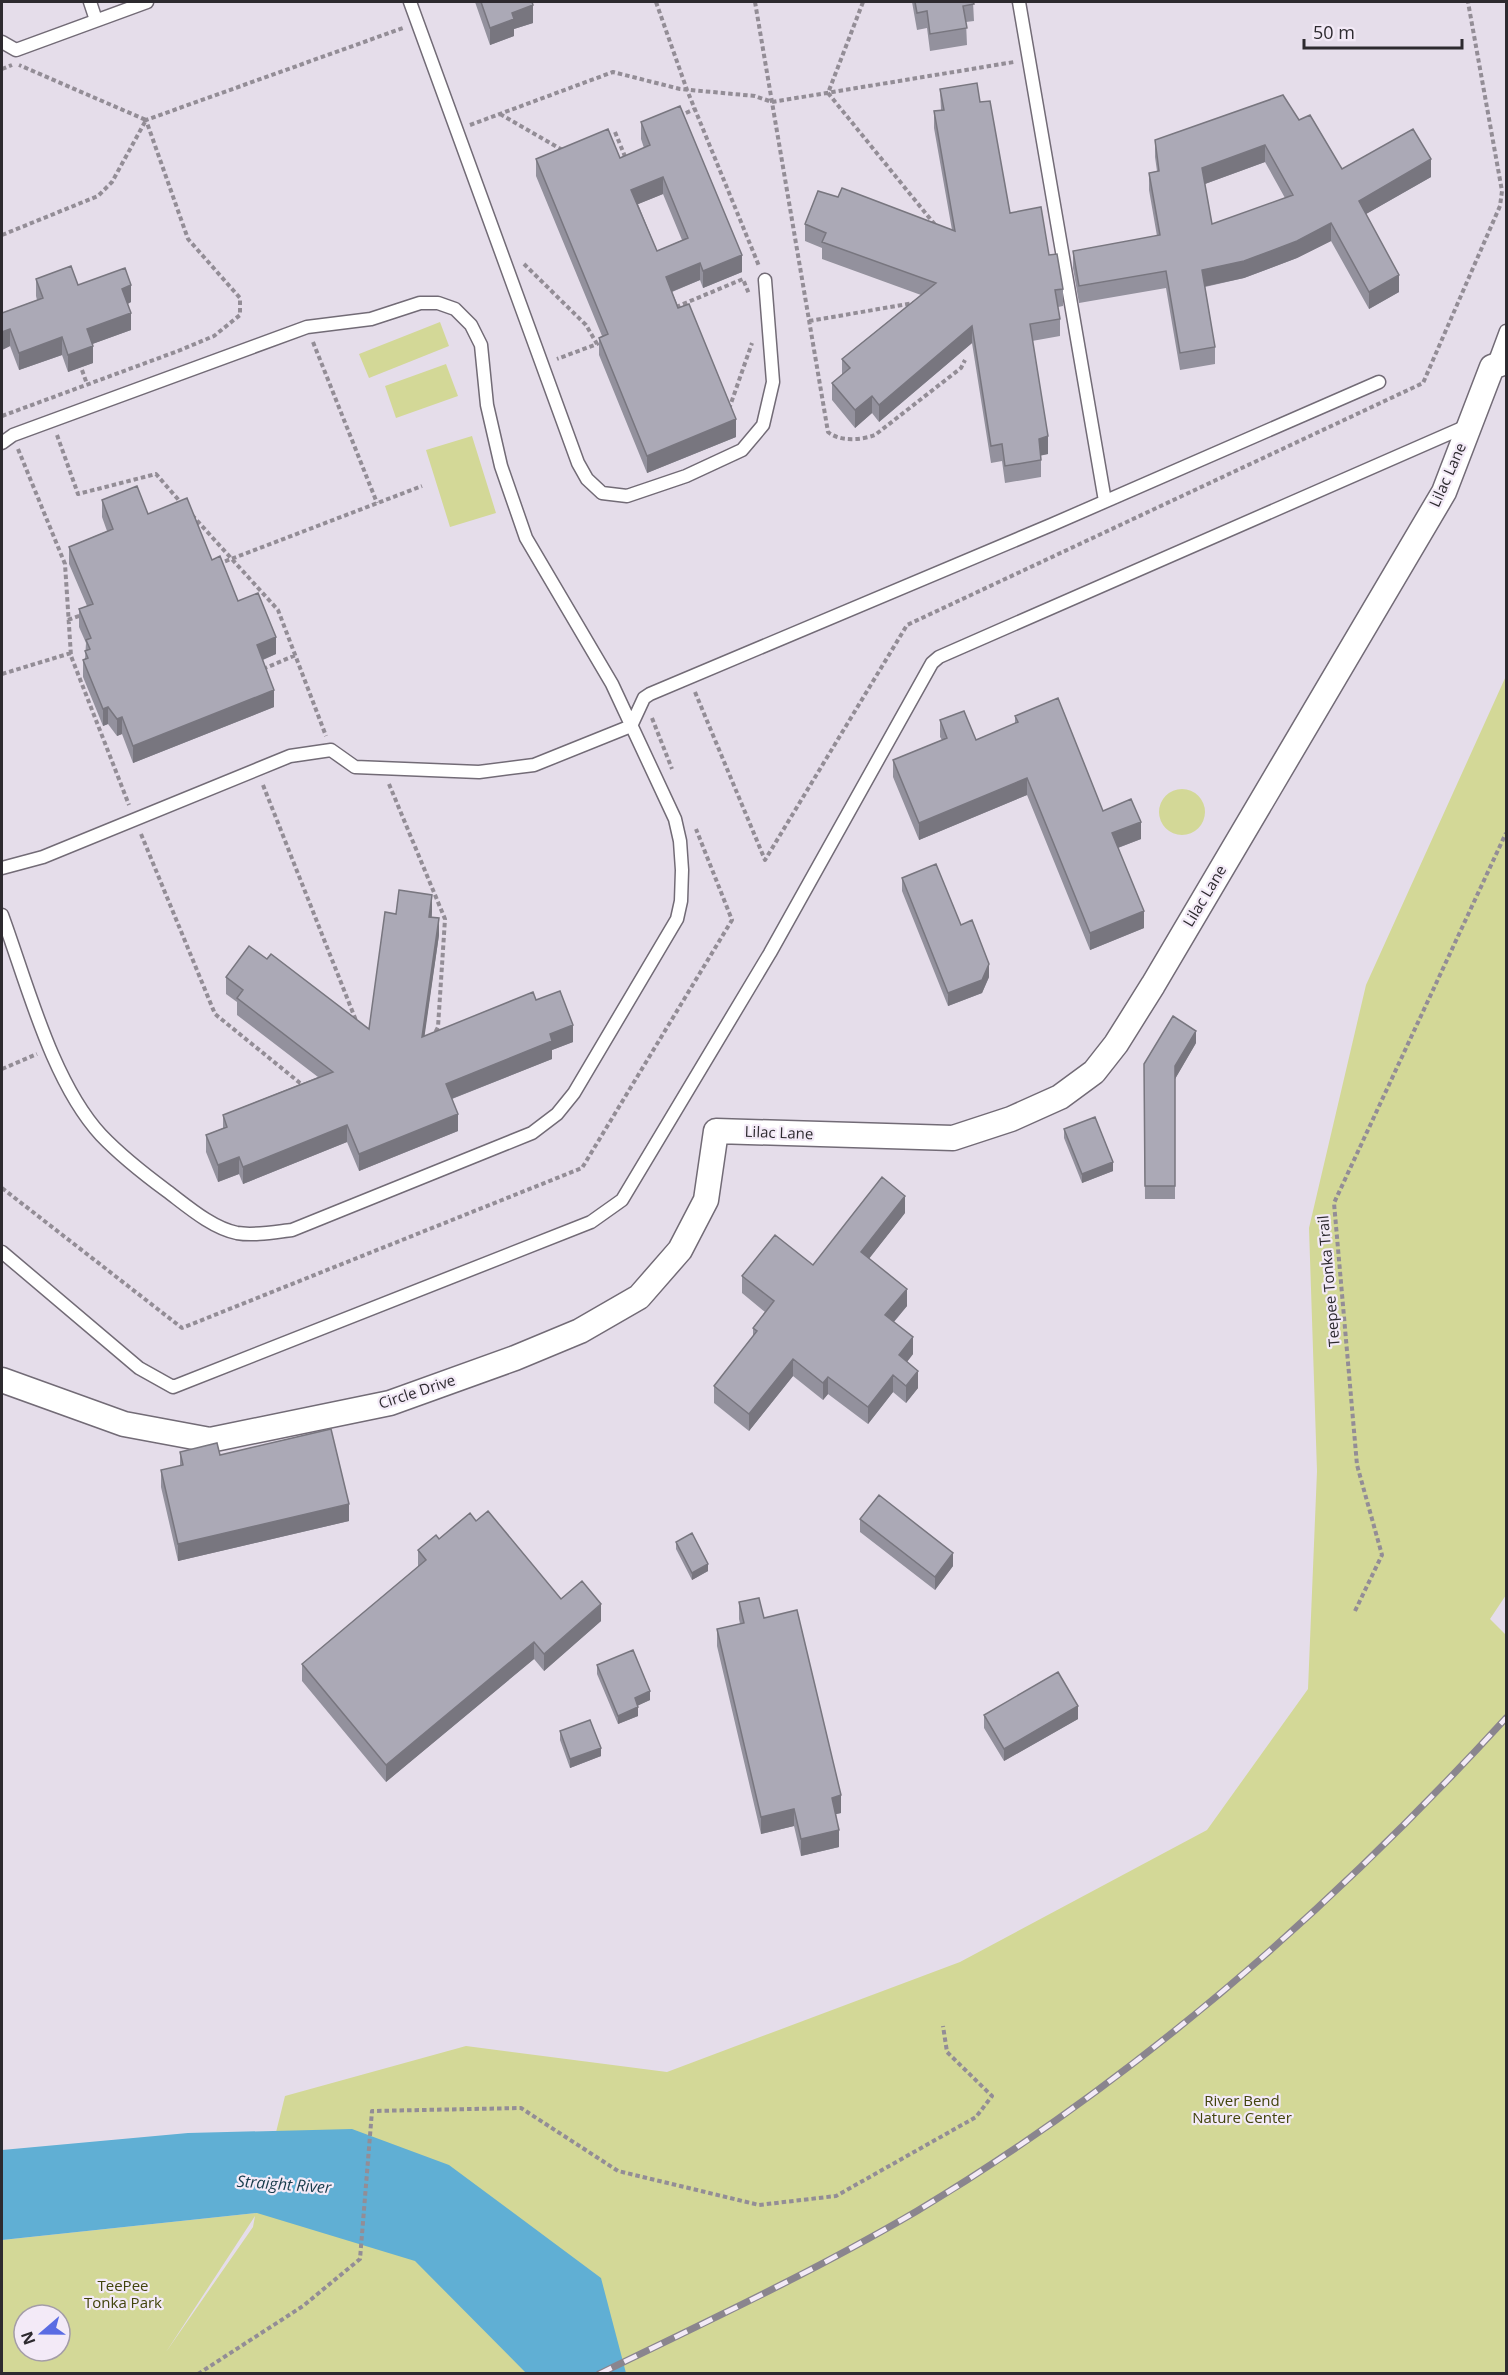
<svg xmlns="http://www.w3.org/2000/svg" width="1508" height="2375" font-family="'Open Sans',sans-serif">
	<style>
		.green { fill: #d3d897; fill-rule: evenodd }
		.water { fill: #60afd4 }
		.lines { fill: none; stroke-linecap: round; stroke-linejoin: round }
		.service-casing { stroke: #726b76; stroke-width: 15 }
		.minor-casing { stroke: #726b76; stroke-width: 27 }
		.path { stroke: #938d96; stroke-width: 4; stroke-dasharray: 4.5 3; stroke-linecap: butt }
		.service { stroke: #fff; stroke-width: 12 }
		.minor { stroke: #fff; stroke-width: 24 }
		.rail-casing { stroke: #8a858e; stroke-width: 7 }
		.rail { stroke: #f3eaf7; stroke-width: 4.5; stroke-dasharray: 14; stroke-linecap: butt }
		.wall { fill: #93919d; fill-rule: evenodd }
		.shaded-wall { fill: #78767f }
		.building { fill: #aba9b6; stroke: #78767f; stroke-width: 1.5; fill-rule: evenodd }
		.labels { text-anchor: middle; stroke-width: 4.5; stroke-linejoin: round; paint-order: stroke }
		.street-label { font-size: 15px; fill: #2d2a2f; stroke: #f3eaf7 }
		.park-label { font-size: 15px; fill: #42440c; stroke: #f3eaf7 }
		.water-label { font-size: 16px; font-style: italic; fill: #173b4b; stroke: #f3eaf7 }
	</style>
	<rect width="100%" height="100%" fill="#e5ddea"/>
	<!-- green -->
	<path class="green" d="M 440,322 L 449,346 L 369,378 L 359,354 Z
		M 446,364 L 458,396 L 396,418 L 385,386 Z
		M 472,436 L 496,513 L 450,527 L 426,450 Z
		M 1506,676 L 1506,1595 L 1490,1619 L 1506,1635 L 1506,2373 L 2,2374 L 2,2240 L 256,2213 L 285,2096 L 466,2046 L 667,2072 L 960,1962 L 1207,1830 L 1308,1689 L 1317,1471 L 1309,1228 L 1366,985 ZM 255,2216 L 253,2227 L 166,2352 ZM 24,2315 L 60,2315 L 60,2351 L 24,2351 Z
		M1159 812a23 23 0 1 1 46 0a23 23 0 1 1-46 0Z"/>
	<!-- water -->
	<path class="water" d="M 352,2129 L 449,2165 L 601,2278 L 626,2373 L 526,2373 L 415,2261 L 257,2213 L 2,2240 L 2,2150 L 188,2133 Z"/>
	<g class="lines">
		<!-- service casing -->
		<g class="service-casing">
			<path id="service" d="M 90,2 L 96,20
				M 410,2 L 578,463 L 587,479 L 602,493 L 627,496 L 686,476 L 742,450 L 763,425 L 773,382 L 765,280
				M 1019,2 L 1105,501
				M 2,42 L 16,50 L 147,2
				M 1493,366 L 1506,331
				M 2,443 L 13,435 L 307,327 L 371,319 L 420,303 L 438,303 L 455,309 L 471,325 L 481,345 L 487,405 L 501,466 L 526,538 L 612,684 L 675,819 L 680,841 L 682,870 L 681,901 L 677,919 L 574,1093 L 557,1114 L 532,1133 L 292,1230 C 275,1232 254,1236 237,1233 C 212,1228 187,1206 167,1191 C 144,1174 121,1156 101,1135 C 52,1082 27,983 2,915
				M 2,868 L 43,857 L 290,756 L 331,750 L 355,767 L 479,772 L 534,765 L 631,726 L 644,698 L 650,694 L 1051,525 L 1379,382
				M 2,1252 L 139,1368 L 173,1387 L 591,1222 L 622,1200 L 770,953 L 932,663 L 939,657 L 1469,425"/>
		</g>
		<!-- minor casing -->
		<g class="minor-casing">
			<path id="minor" d="M 2,1380 L 124,1424 L 210,1440 L 390,1403 L 515,1358 L 580,1331 L 639,1297 L 680,1250 L 706,1200 L 716,1131 L 953,1138 L 1011,1119 L 1060,1097 L 1094,1072 L 1116,1044 L 1153,985 L 1444,492 L 1492,367 L 1506,362"/>
		</g>
		<!-- path -->
		<path class="path" d="M 656,2 L 687,90 L 759,266
			M 755,2 L 828,432 C 840,442 862,440 875,435 L 961,368 L 965,360
			M 863,2 L 828,93 L 936,226
			M 2,69 L 12,65
			M 500,114 L 564,151
			M 679,116 L 695,109
			M 470,125 L 613,72 L 680,89 L 755,96 L 772,102 L 1014,62
			M 615,132 L 626,159
			M 2,235 L 98,196 L 112,182 L 146,120 L 19,65
			M 524,264 L 586,325 L 597,344 L 557,359
			M 676,307 L 743,279 L 749,294
			M 809,321 L 914,303
			M 313,342 L 377,503
			M 82,370 L 87,384
			M 729,409 L 752,343
			M 2,416 L 178,351 L 214,336 L 240,315 L 240,298 L 188,239 L 146,120 L 403,28
			M 57,435 L 78,494 L 156,474 L 183,505
			M 18,449 L 65,564 L 71,656 L 129,805
			M 192,515 L 278,610 L 326,736
			M 218,564 L 422,486
			M 68,620 L 82,615
			M 263,669 L 296,655
			M 2,674 L 71,653
			M 695,692 L 765,860 L 907,625 L 1423,383 L 1500,206 L 1502,191 L 1468,2
			M 652,718 L 672,769
			M 389,784 L 445,919 L 438,1027 L 434,1035
			M 263,785 L 357,1023
			M 141,834 L 215,1014 L 300,1083 L 306,1085
			M 2,1069 L 37,1054
			M 2,1188 L 182,1328 L 582,1168 L 732,920 L 696,829
			M 1355,1611 L 1382,1555 L 1357,1465 L 1334,1203 L 1506,833
			M 198,2374 L 303,2306 L 360,2259 L 372,2111 L 521,2108 L 618,2171 L 759,2205 L 836,2196 L 976,2117 L 992,2096 L 947,2052 L 943,2026"/>
		<!-- service -->
		<use href="#service" class="service"/>
		<!-- minor -->
		<use href="#minor" class="minor"/>
		<!-- rail casing -->
		<g class="rail-casing">
			<path id="rail" d="M 599,2374 C 706,2322 815,2271 917,2211 C 1137,2079 1333,1907 1506,1718"/>
		</g>
		<!-- rail -->
		<use href="#rail" class="rail"/>
	</g>
	<!-- wall -->
	<path class="wall" d="M 475,2 L 532,2 L 533,23 L 514,29 L 514,36 L 490,45 Z
		M 912,2 L 973,2 L 974,21 L 966,22 L 967,45 L 930,51 L 927,28 L 917,30 Z
		M 940,89 L 980,102 L 1010,213 L 1049,255 L 1063,289 L 1063,306 L 1058,307 L 1060,319 L 1060,336 L 1032,341 L 1048,454 L 1041,455 L 1041,477 L 1005,483 L 1002,461 L 991,463 L 972,343 L 879,422 L 872,413 L 855,428 L 832,400 L 832,383 L 842,375 L 842,359 L 921,295 L 822,259 L 822,248 L 805,241 L 805,224 L 838,197 L 952,230 L 934,128 L 934,111 L 941,110 Z
		M 1299,120 L 1342,169 L 1431,177 L 1366,214 L 1399,292 L 1369,309 L 1331,241 L 1297,258 L 1244,278 L 1205,287 L 1215,347 L 1215,364 L 1180,370 L 1166,288 L 1079,303 L 1073,268 L 1073,251 L 1157,236 L 1149,190 L 1149,173 L 1157,171 L 1155,157 L 1155,140 ZM 1265,162 L 1285,198 L 1212,224 L 1205,184 Z
		M 641,122 L 742,272 L 703,288 L 700,280 L 672,292 L 736,437 L 647,473 L 599,355 L 599,338 L 602,336 L 536,176 L 536,159 L 620,158 L 644,148 L 641,139 ZM 663,194 L 682,240 L 657,251 L 638,204 Z
		M 36,279 L 78,285 L 131,302 L 128,304 L 131,330 L 92,344 L 93,363 L 68,372 L 62,355 L 19,370 L 10,346 L 2,350 L 2,313 L 37,300 L 36,296 Z
		M 102,500 L 148,514 L 212,560 L 238,601 L 276,654 L 263,660 L 274,707 L 133,763 L 122,734 L 117,736 L 108,724 L 103,726 L 83,677 L 83,660 L 85,659 L 86,643 L 79,627 L 79,609 L 87,606 L 69,564 L 69,547 L 107,531 L 102,517 Z
		M 1015,716 L 1103,811 L 1141,839 L 1118,848 L 1144,928 L 1090,950 L 1027,795 L 919,840 L 893,777 L 893,760 L 942,740 L 940,737 L 940,720 L 976,740 L 1015,724 Z
		M 902,878 L 961,925 L 989,977 L 982,993 L 948,1006 L 902,891 Z
		M 432,912 L 432,917 L 439,935 L 424,1036 L 536,1000 L 573,1042 L 552,1050 L 552,1059 L 452,1099 L 458,1131 L 359,1171 L 347,1142 L 243,1184 L 239,1174 L 218,1182 L 206,1152 L 206,1135 L 223,1128 L 223,1115 L 318,1077 L 237,1015 L 237,1002 L 226,994 L 226,977 L 267,959 L 369,1029 L 396,914 Z
		M 1196,1043 L 1175,1079 L 1175,1199 L 1145,1199 L 1144,1064 Z
		M 1064,1129 L 1113,1171 L 1082,1183 L 1064,1138 Z
		M 905,1213 L 869,1258 L 907,1306 L 894,1322 L 913,1354 L 907,1362 L 918,1388 L 906,1403 L 893,1392 L 868,1424 L 828,1394 L 823,1400 L 793,1376 L 749,1431 L 714,1403 L 714,1386 L 753,1337 L 753,1328 L 765,1312 L 742,1293 L 742,1276 L 813,1265 Z
		M 180,1452 L 220,1455 L 349,1521 L 178,1561 L 161,1487 L 161,1470 L 180,1466 Z
		M 860,1519 L 953,1566 L 935,1590 L 860,1532 Z
		M 476,1521 L 561,1599 L 601,1621 L 544,1671 L 534,1659 L 386,1782 L 302,1681 L 302,1664 L 418,1567 L 418,1550 Z
		M 676,1542 L 708,1571 L 692,1580 L 676,1549 Z
		M 739,1602 L 764,1618 L 841,1813 L 836,1814 L 839,1847 L 801,1856 L 794,1826 L 761,1834 L 717,1646 L 717,1629 L 740,1624 L 739,1619 Z
		M 597,1665 L 650,1700 L 638,1705 L 638,1716 L 618,1724 L 597,1674 Z
		M 984,1715 L 1078,1719 L 1004,1761 L 984,1728 Z
		M 560,1731 L 601,1756 L 570,1768 L 560,1740 Z"/>
	<!-- shaded-wall -->
	<path class="shaded-wall" d="M 533,5 L 533,23 L 514,29 L 514,36 L 490,45 L 490,28 L 512,13 Z
		M 1265,145 L 1265,162 L 1202,185 L 1202,168 Z
		M 1431,159 L 1431,177 L 1359,218 L 1359,201 Z
		M 663,177 L 663,194 L 631,207 L 631,190 Z
		M 1331,223 L 1331,241 L 1297,258 L 1244,278 L 1202,287 L 1202,270 Z
		M 742,255 L 742,272 L 703,288 L 703,271 Z
		M 700,263 L 700,280 L 666,294 L 666,277 Z
		M 1399,275 L 1399,292 L 1369,309 L 1369,292 Z
		M 131,285 L 131,302 L 122,306 L 122,289 Z
		M 131,313 L 131,330 L 87,346 L 87,329 Z
		M 972,326 L 972,343 L 879,422 L 879,405 Z
		M 10,329 L 10,346 L 2,350 L 2,332 Z
		M 62,337 L 62,355 L 19,370 L 19,353 Z
		M 93,346 L 93,363 L 68,372 L 68,355 Z
		M 872,396 L 872,413 L 855,428 L 855,410 Z
		M 736,419 L 736,437 L 647,473 L 647,456 Z
		M 1048,436 L 1048,454 L 1039,456 L 1039,439 Z
		M 276,637 L 276,654 L 257,662 L 257,645 Z
		M 274,690 L 274,707 L 133,763 L 133,746 Z
		M 108,707 L 108,724 L 103,726 L 103,709 Z
		M 122,717 L 122,734 L 117,736 L 117,719 Z
		M 1027,778 L 1027,795 L 919,840 L 919,823 Z
		M 1141,822 L 1141,839 L 1112,850 L 1112,833 Z
		M 432,895 L 432,912 L 429,934 L 429,917 Z
		M 1144,911 L 1144,928 L 1090,950 L 1090,933 Z
		M 439,918 L 439,935 L 422,1054 L 422,1037 Z
		M 989,964 L 989,977 L 982,993 L 948,1006 L 948,993 Z
		M 573,1025 L 573,1042 L 552,1050 L 552,1059 L 446,1101 L 446,1084 L 550,1034 Z
		M 1196,1031 L 1196,1043 L 1175,1079 L 1175,1066 Z
		M 458,1114 L 458,1131 L 359,1171 L 359,1154 Z
		M 347,1125 L 347,1142 L 243,1184 L 243,1167 Z
		M 239,1157 L 239,1174 L 218,1182 L 218,1165 Z
		M 1113,1162 L 1113,1171 L 1082,1183 L 1082,1174 Z
		M 905,1196 L 905,1213 L 861,1269 L 861,1252 Z
		M 907,1289 L 907,1306 L 885,1332 L 885,1315 Z
		M 913,1337 L 913,1354 L 899,1372 L 899,1355 Z
		M 793,1359 L 793,1376 L 749,1431 L 749,1414 Z
		M 918,1371 L 918,1388 L 906,1403 L 906,1386 Z
		M 893,1375 L 893,1392 L 868,1424 L 868,1407 Z
		M 828,1377 L 828,1394 L 823,1400 L 823,1383 Z
		M 349,1504 L 349,1521 L 178,1561 L 178,1544 Z
		M 953,1553 L 953,1566 L 935,1590 L 935,1577 Z
		M 708,1564 L 708,1571 L 692,1580 L 692,1573 Z
		M 601,1604 L 601,1621 L 544,1671 L 544,1654 Z
		M 534,1642 L 534,1659 L 386,1782 L 386,1765 Z
		M 650,1691 L 650,1700 L 635,1707 L 635,1698 Z
		M 1078,1706 L 1078,1719 L 1004,1761 L 1004,1749 Z
		M 638,1707 L 638,1716 L 618,1724 L 618,1716 Z
		M 601,1748 L 601,1756 L 570,1768 L 570,1759 Z
		M 841,1795 L 841,1813 L 832,1815 L 832,1798 Z
		M 794,1809 L 794,1826 L 761,1834 L 761,1817 Z
		M 839,1830 L 839,1847 L 801,1856 L 801,1839 Z"/>
	<!-- building -->
	<path class="building" d="M 481,2 L 532,2 L 533,5 L 512,13 L 514,19 L 490,28 Z
		M 915,2 L 973,2 L 974,4 L 963,6 L 967,28 L 930,34 L 927,11 L 917,13 Z
		M 977,83 L 980,102 L 990,101 L 1010,213 L 1041,207 L 1049,255 L 1057,254 L 1063,289 L 1055,290 L 1060,319 L 1030,324 L 1048,436 L 1039,439 L 1041,460 L 1005,466 L 1002,444 L 991,446 L 972,326 L 879,405 L 872,396 L 855,410 L 832,383 L 850,368 L 842,359 L 936,283 L 822,242 L 826,233 L 805,224 L 818,191 L 838,197 L 842,188 L 955,231 L 934,111 L 944,110 L 940,89 Z
		M 1283,95 L 1299,120 L 1310,115 L 1342,169 L 1413,129 L 1431,159 L 1359,201 L 1399,275 L 1369,292 L 1331,223 L 1297,241 L 1244,261 L 1202,270 L 1215,347 L 1180,353 L 1166,271 L 1079,286 L 1073,251 L 1160,235 L 1149,173 L 1159,171 L 1155,140 ZM 1265,145 L 1293,195 L 1212,224 L 1202,168 Z
		M 680,106 L 742,255 L 703,271 L 700,263 L 666,277 L 678,308 L 689,304 L 736,419 L 647,456 L 599,338 L 608,334 L 536,159 L 608,129 L 620,158 L 650,145 L 641,122 ZM 663,177 L 688,238 L 657,251 L 631,190 Z
		M 71,266 L 78,285 L 125,268 L 131,285 L 122,289 L 131,313 L 87,329 L 93,346 L 68,355 L 62,337 L 19,353 L 10,329 L 2,332 L 2,313 L 43,298 L 36,279 Z
		M 137,486 L 148,514 L 187,498 L 212,560 L 220,556 L 238,601 L 258,593 L 276,637 L 257,645 L 274,690 L 133,746 L 122,717 L 117,719 L 108,707 L 103,709 L 83,660 L 88,658 L 85,651 L 90,649 L 86,640 L 91,638 L 79,609 L 93,604 L 69,547 L 113,529 L 102,500 Z
		M 1058,698 L 1103,811 L 1131,799 L 1141,822 L 1112,833 L 1144,911 L 1090,933 L 1027,778 L 919,823 L 893,760 L 947,738 L 940,720 L 964,711 L 976,740 L 1018,722 L 1015,716 Z
		M 936,864 L 961,925 L 972,920 L 989,964 L 982,980 L 948,993 L 902,878 Z
		M 399,890 L 432,895 L 429,917 L 439,918 L 422,1037 L 533,992 L 536,1000 L 560,991 L 573,1025 L 550,1034 L 552,1041 L 446,1084 L 458,1114 L 359,1154 L 347,1125 L 243,1167 L 239,1157 L 218,1165 L 206,1135 L 227,1127 L 223,1115 L 333,1072 L 237,998 L 243,990 L 226,977 L 249,946 L 267,959 L 271,954 L 369,1029 L 385,912 L 396,914 Z
		M 1173,1016 L 1196,1031 L 1175,1066 L 1175,1186 L 1145,1186 L 1144,1064 Z
		M 1095,1117 L 1113,1162 L 1082,1174 L 1064,1129 Z
		M 882,1177 L 905,1196 L 861,1252 L 907,1289 L 885,1315 L 913,1337 L 899,1355 L 918,1371 L 906,1386 L 893,1375 L 868,1407 L 828,1377 L 823,1383 L 793,1359 L 749,1414 L 714,1386 L 757,1331 L 753,1328 L 774,1301 L 742,1276 L 775,1235 L 813,1265 Z
		M 331,1429 L 349,1504 L 178,1544 L 161,1470 L 183,1465 L 180,1452 L 217,1443 L 220,1455 Z
		M 879,1495 L 953,1553 L 935,1577 L 860,1519 Z
		M 488,1511 L 561,1599 L 582,1581 L 601,1604 L 544,1654 L 534,1642 L 386,1765 L 302,1664 L 426,1560 L 418,1550 L 436,1535 L 439,1539 L 470,1513 L 476,1521 Z
		M 692,1533 L 708,1564 L 692,1573 L 676,1542 Z
		M 759,1598 L 764,1618 L 797,1610 L 841,1795 L 832,1798 L 839,1830 L 801,1839 L 794,1809 L 761,1817 L 717,1629 L 744,1623 L 739,1602 Z
		M 633,1650 L 650,1691 L 635,1698 L 638,1707 L 618,1716 L 597,1665 Z
		M 1058,1672 L 1078,1706 L 1004,1749 L 984,1715 Z
		M 590,1720 L 601,1748 L 570,1759 L 560,1731 Z"/>
	<g class="labels">
		<!-- street labels -->
		<g class="street-label">
			<text transform="translate(1448 475) rotate(-66)" y="5">Lilac Lane</text>
			<text transform="translate(1205 896) rotate(-59)" y="5">Lilac Lane</text>
			<text transform="translate(779 1133) rotate(2)" y="5">Lilac Lane</text>
			<text transform="translate(1329 1281) rotate(-95)" y="5">Teepee Tonka Trail</text>
			<text transform="translate(417 1392) rotate(-18)" y="5">Circle Drive</text>
		</g>
		<!-- park labels -->
		<g class="park-label">
			<text x="1242" y="2106">River Bend<tspan x="1242" dy="17">Nature Center</tspan></text>
			<text x="123" y="2291">TeePee<tspan x="123" dy="17">Tonka Park</tspan></text>
		</g>
		<!-- water labels -->
		<g class="water-label">
			<text transform="translate(284 2184) rotate(4)" y="6">Straight River</text>
		</g>
	</g>
	<!-- border -->
	<rect width="1508" height="2375" fill="none" stroke="#2d2a2f" stroke-width="6"/>
	<!-- north arrow -->
	<g transform="translate(42 2333) rotate(250)"><circle r="28" fill="#f3eaf7" stroke="#a49da7" stroke-width="1.5"/>
	<path d="M0-4.5L10 22L0 15L-10 22Z" fill="#5a6ce3"/>
	<text y="-9" font-size="16" font-weight="bold" text-anchor="middle" fill="#2d2a2f">N</text>
	</g>
	<!-- scale -->
	<path d="M1304 39v9h158v-9" fill="none" stroke="#2d2a2f" stroke-width="3"/>
	<text x="1313" y="39" font-size="18" fill="#2d2a2f" stroke="#f3eaf7" stroke-width="4.5" paint-order="stroke">50 m</text>
</svg>
